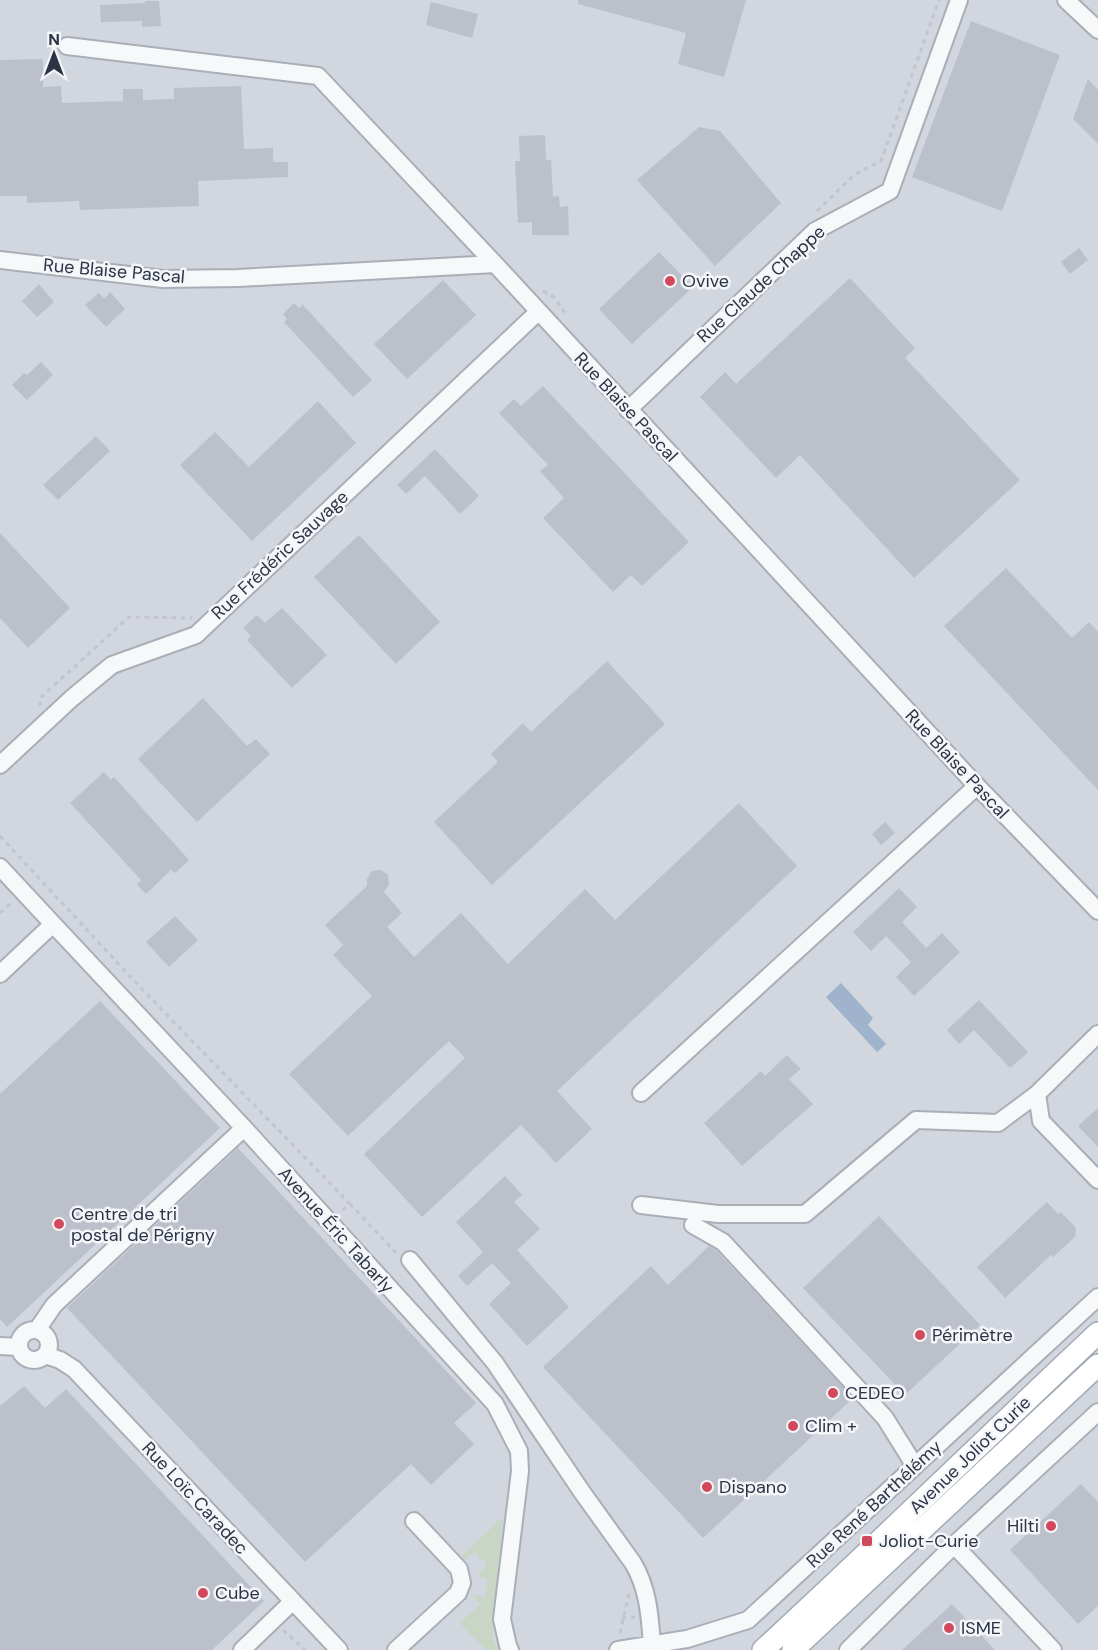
<svg xmlns="http://www.w3.org/2000/svg" width="1098" height="1650" font-family="'DM Sans',sans-serif">
	<style>
		.built { fill: #d2d6de }
		.green { fill: #c9d6c5 }
		.water { fill: #9fb4cc }
		.building { fill: #bbc0ca }
		.lines { fill: none; stroke-linecap: round; stroke-linejoin: round }
		.minor-casing { stroke: #a9aeb7; stroke-width: 20 }
		.major-casing { stroke: #a3abb8; stroke-width: 24 }
		.path { stroke: #c2c5cb; stroke-width: 3; stroke-dasharray: 4.5 4.5; stroke-linecap: butt }
		.minor { stroke: #f7f8fa; stroke-width: 16 }
		.major { stroke: #fff; stroke-width: 21 }
		.poi-dot { fill: #d1495b; stroke: #f4f6f9; stroke-width: 2 }
		.labels { text-anchor: middle; stroke-width: 5; stroke-linejoin: round; paint-order: stroke }
		.street-label { font-size: 18px; fill: #2b3445; stroke: #f4f6f9 }
		.poi-label { font-size: 18px; fill: #2b3445; stroke: #f4f6f9; text-anchor: start }
	</style>
	<rect width="100%" height="100%" fill="#e4e7ec"/>
	<!-- built -->
	<path class="built" d="M 0,0 L 1098,0 L 1098,1650 L 0,1650 Z"/>
	<!-- green -->
	<path class="green" d="M 503,1517 L 493,1628 L 493,1639 L 498,1650 L 486,1650 L 460,1623 L 480,1604 L 471,1594 L 486,1597 L 487,1578 L 478,1578 L 478,1575 L 487,1565 L 475,1552 L 464,1560 L 462,1556 Z"/>
	<!-- water -->
	<path class="water" d="M 841,983 L 873,1018 L 868,1025 L 886,1044 L 877,1052 L 826,997 Z"/>
	<!-- building -->
	<path class="building" d="M 578,0 L 746,0 L 724,77 L 678,64 L 686,33 L 578,4 Z
		M 145,1 L 159,1 L 161,26 L 142,27 L 142,21 L 101,22 L 100,5 L 145,3 Z
		M 431,2 L 478,14 L 472,38 L 426,25 Z
		M 971,21 L 1060,55 L 1002,211 L 912,177 Z
		M 43,59 L 43,87 L 61,86 L 62,103 L 123,101 L 123,89 L 143,89 L 143,100 L 174,99 L 174,88 L 241,86 L 244,149 L 273,148 L 273,162 L 288,162 L 288,177 L 198,181 L 199,206 L 80,210 L 79,201 L 27,203 L 27,196 L 0,196 L 0,60 Z
		M 1088,79 L 1098,90 L 1098,144 L 1073,119 Z
		M 699,127 L 720,131 L 781,203 L 715,266 L 637,180 Z
		M 545,135 L 546,160 L 551,160 L 553,197 L 559,196 L 560,207 L 568,206 L 569,235 L 532,235 L 532,222 L 518,223 L 515,161 L 520,161 L 519,136 Z
		M 1079,248 L 1088,260 L 1070,274 L 1061,262 Z
		M 659,252 L 693,287 L 632,344 L 599,309 Z
		M 850,278 L 915,348 L 905,358 L 1020,480 L 914,578 L 800,455 L 776,478 L 700,397 L 725,372 L 736,384 Z
		M 443,280 L 476,315 L 407,379 L 374,344 Z
		M 39,284 L 54,302 L 37,317 L 22,301 Z
		M 110,292 L 125,309 L 106,327 L 85,305 L 99,293 L 104,299 Z
		M 294,303 L 299,308 L 303,305 L 372,380 L 353,397 L 284,322 L 287,319 L 283,314 Z
		M 41,362 L 53,375 L 27,400 L 12,385 L 24,373 L 27,375 Z
		M 543,386 L 689,542 L 642,586 L 631,575 L 613,592 L 543,518 L 564,498 L 540,471 L 548,465 L 499,413 L 514,399 L 521,406 Z
		M 318,401 L 356,443 L 252,541 L 180,465 L 215,432 L 249,467 Z
		M 96,436 L 110,451 L 58,500 L 43,485 Z
		M 435,449 L 479,496 L 460,514 L 425,476 L 406,494 L 397,485 Z
		M 0,533 L 70,608 L 28,648 L 0,618 Z
		M 359,535 L 440,622 L 396,664 L 314,577 Z
		M 1006,568 L 1072,638 L 1089,622 L 1098,632 L 1098,790 L 944,626 Z
		M 282,608 L 327,655 L 292,688 L 247,640 L 251,636 L 243,628 L 257,615 L 265,623 Z
		M 607,661 L 665,724 L 492,885 L 434,822 L 498,762 L 491,754 L 523,723 L 531,732 Z
		M 203,698 L 247,746 L 256,739 L 270,754 L 197,822 L 138,759 Z
		M 104,772 L 111,780 L 114,777 L 189,860 L 175,873 L 171,870 L 146,894 L 137,885 L 141,880 L 70,803 Z
		M 739,803 L 797,866 L 557,1091 L 592,1129 L 556,1163 L 521,1125 L 422,1217 L 364,1154 L 465,1058 L 449,1041 L 348,1136 L 289,1074 L 372,996 L 333,955 L 343,945 L 325,925 L 367,886 L 367,879 L 372,871 L 381,870 L 388,875 L 389,884 L 384,892 L 402,913 L 387,927 L 414,957 L 461,913 L 508,964 L 585,889 L 615,920 Z
		M 885,822 L 895,833 L 881,845 L 872,834 Z
		M 899,888 L 917,907 L 902,922 L 926,948 L 942,933 L 960,952 L 914,996 L 896,977 L 911,962 L 886,936 L 871,951 L 853,932 Z
		M 175,916 L 198,940 L 169,967 L 146,942 Z
		M 979,1000 L 1028,1052 L 1010,1068 L 974,1030 L 959,1044 L 947,1030 Z
		M 100,1001 L 220,1128 L 7,1327 L 0,1319 L 0,1094 Z
		M 787,1055 L 801,1069 L 789,1079 L 813,1104 L 742,1166 L 704,1123 L 761,1071 L 765,1076 Z
		M 1098,1108 L 1098,1147 L 1078,1126 Z
		M 238,1148 L 476,1403 L 454,1423 L 474,1444 L 431,1485 L 411,1464 L 305,1562 L 67,1308 Z
		M 505,1176 L 522,1195 L 514,1202 L 540,1229 L 517,1250 L 569,1307 L 527,1346 L 489,1304 L 511,1283 L 492,1263 L 467,1286 L 458,1276 L 483,1252 L 456,1222 Z
		M 1047,1202 L 1058,1214 L 1061,1212 L 1076,1228 L 1075,1237 L 1053,1257 L 1051,1255 L 1005,1298 L 977,1267 Z
		M 879,1216 L 980,1325 L 905,1395 L 803,1288 Z
		M 709,1246 L 716,1250 L 853,1398 L 703,1538 L 543,1367 L 651,1266 L 668,1285 Z
		M 24,1386 L 45,1408 L 66,1389 L 264,1601 L 212,1650 L 0,1650 L 0,1406 Z
		M 1081,1484 L 1098,1502 L 1098,1606 L 1078,1624 L 1010,1550 Z
		M 952,1604 L 995,1650 L 902,1650 Z"/>
	<g class="lines">
		<!-- minor casing -->
		<g class="minor-casing">
			<path id="minor" d="M 1066,0 L 1098,30
				M 67,46 L 318,76 L 495,264 L 977,786 L 1098,911
				M 0,260 L 163,279 L 238,278 L 495,264
				M 628,410 L 815,231 L 890,191 L 959,0
				M 0,765 L 72,698 L 112,665 L 196,635 L 538,312
				M 0,867 L 53,924
				M 0,974 L 53,924 L 244,1128 L 495,1404 L 519,1451 L 520,1471 L 502,1619 L 508,1646 L 510,1650
				M 1098,1034 L 1037,1094 L 1041,1121 L 1098,1180
				M 641,1093 L 977,786
				M 641,1205 L 718,1214 L 805,1214 L 916,1120 L 998,1123 L 1037,1094
				M 693,1225 L 723,1242 L 885,1418 L 915,1466
				M 410,1260 L 495,1363 L 582,1492 L 633,1563 C 648,1588 650,1616 652,1645
				M19 1345a15 15 0 1 1 30 0a15 15 0 1 1-30 0Z
				M 37,1330 L 54,1305 L 244,1128
				M 0,1346 L 19,1347
				M 45,1355 L 60,1360 L 74,1369 L 339,1650
				M 954,1545 L 1053,1650
				M 242,1650 L 293,1601
				M 396,1650 L 458,1593 L 462,1583 L 459,1569 L 414,1521
				M 618,1650 L 687,1639 L 748,1620 L 1098,1297
				M 848,1650 L 954,1545 L 1098,1412"/>
		</g>
		<!-- major casing -->
		<g class="major-casing">
			<path id="major" d="M 763,1650 C 876,1546 986,1438 1098,1333
				M 793,1650 L 1098,1365"/>
		</g>
		<!-- path -->
		<path class="path" d="M 817,211 L 855,174 L 881,161 L 939,0
			M 543,291 L 554,297 L 567,316
			M 40,706 L 40,698 L 129,617 L 192,618
			M 0,836 L 139,986 L 350,1204 L 340,1212
			M 0,913 L 12,902
			M 350,1204 L 396,1253
			M 622,1618 L 635,1617
			M 283,1630 L 305,1650
			M 620,1633 L 629,1593"/>
		<!-- minor -->
		<use href="#minor" class="minor"/>
		<!-- major -->
		<use href="#major" class="major"/>
	</g>
	<!-- markers -->
	<g class="poi-dot">
		<circle cx="670" cy="281" r="6"/>
		<circle cx="59" cy="1224" r="6"/>
		<circle cx="920" cy="1335" r="6"/>
		<circle cx="833" cy="1393" r="6"/>
		<circle cx="793" cy="1426" r="6"/>
		<circle cx="707" cy="1487" r="6"/>
		<circle cx="1051" cy="1526" r="6"/>
		<rect x="861" y="1535" width="12" height="12" rx="3"/>
		<circle cx="203" cy="1593" r="6"/>
		<circle cx="949" cy="1628" r="6"/>
	</g>
	<g class="labels">
		<!-- street labels -->
		<g class="street-label">
			<text transform="translate(114 271) rotate(5)" y="6">Rue Blaise Pascal</text>
			<text transform="translate(761 284) rotate(-42)" y="6">Rue Claude Chappe</text>
			<text transform="translate(626 407) rotate(47)" y="6">Rue Blaise Pascal</text>
			<text transform="translate(280 555) rotate(-43)" y="6">Rue Frédéric Sauvage</text>
			<text transform="translate(957 764) rotate(47)" y="6">Rue Blaise Pascal</text>
			<text transform="translate(336 1230) rotate(48)" y="6">Avenue Éric Tabarly</text>
			<text transform="translate(970 1455) rotate(-44)" y="6">Avenue Joliot Curie</text>
			<text transform="translate(195 1498) rotate(47)" y="6">Rue Loïc Caradec</text>
			<text transform="translate(874 1504) rotate(-43)" y="6">Rue René Barthélémy</text>
		</g>
		<!-- poi labels -->
		<g class="poi-label">
			<text x="682" y="287">Ovive</text>
			<text x="71" y="1220">Centre de tri<tspan x="71" dy="21">postal de Périgny</tspan></text>
			<text x="932" y="1341">Périmètre</text>
			<text x="845" y="1399">CEDEO</text>
			<text x="805" y="1432">Clim +</text>
			<text x="719" y="1493">Dispano</text>
			<text x="1039" y="1532" text-anchor="end">Hilti</text>
			<text x="879" y="1547">Joliot-Curie</text>
			<text x="215" y="1599">Cube</text>
			<text x="961" y="1634">ISME</text>
		</g>
	</g>
	<!-- north arrow -->
	<g transform="translate(54 54)" stroke="#f4f6f9" stroke-width="4.5" paint-order="stroke">
	<path d="M0-4.5L10 22L0 15L-10 22Z" fill="#2b3445"/>
	<text y="-9" font-size="16" font-weight="bold" text-anchor="middle" fill="#2b3445">N</text>
	</g>
</svg>
